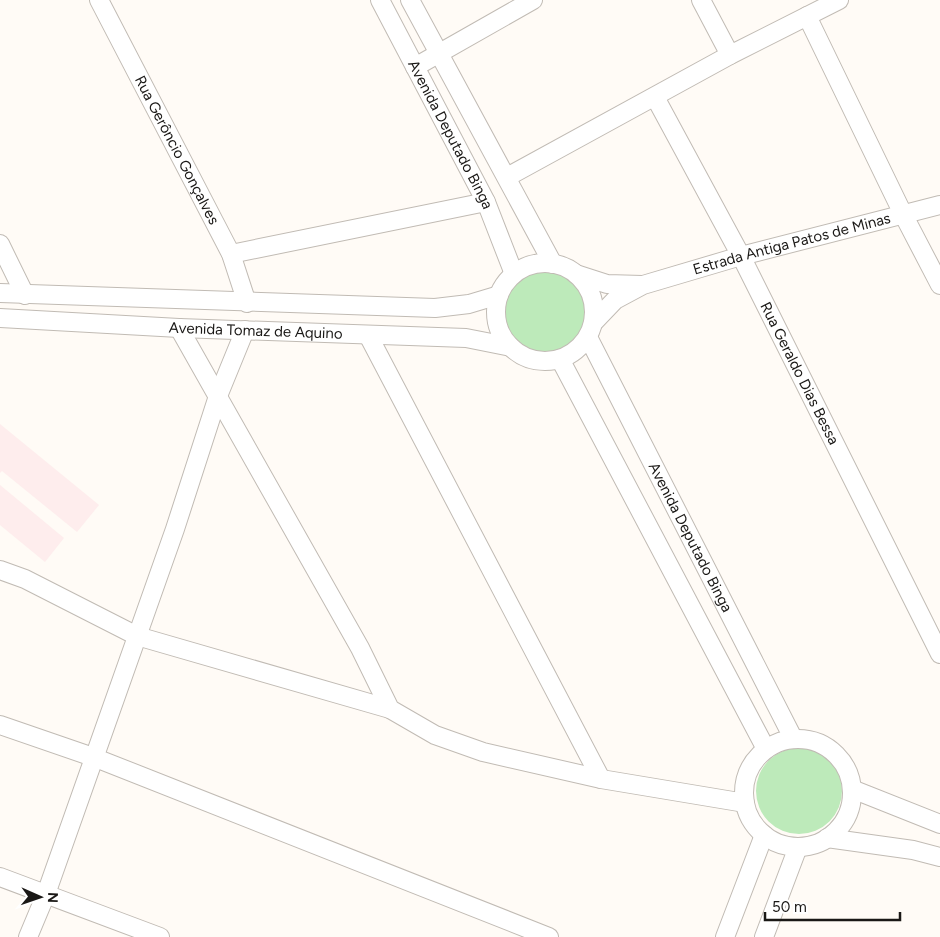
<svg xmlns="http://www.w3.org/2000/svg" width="940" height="937" font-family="Figtree,sans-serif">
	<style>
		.education { fill: #feeded }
		.green { fill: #bdeaba }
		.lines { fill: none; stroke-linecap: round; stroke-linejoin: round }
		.minor-casing { stroke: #c1bbb4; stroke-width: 20 }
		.minor { stroke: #fff; stroke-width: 18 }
		.labels { text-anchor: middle; stroke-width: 4.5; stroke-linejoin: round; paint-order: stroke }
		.street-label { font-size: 15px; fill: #1a1816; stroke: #fff }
	</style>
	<rect width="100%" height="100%" fill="#fffbf6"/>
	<!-- education -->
	<path class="education" d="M 0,424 L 99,505 L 77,532 L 2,471 L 0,473 Z
		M 0,485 L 64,538 L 45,562 L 0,525 Z"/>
	<!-- green -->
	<path class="green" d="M501 314a43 43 0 1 1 86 0a43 43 0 1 1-86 0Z
		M756 791a43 43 0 1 1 86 0a43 43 0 1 1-86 0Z"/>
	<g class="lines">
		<!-- minor casing -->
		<g class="minor-casing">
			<g id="minor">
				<path id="s1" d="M 99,0 L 231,254 L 247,303"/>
				<path id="s2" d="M 380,0 L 486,202 L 514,274"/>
				<path d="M 410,0 L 553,264"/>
				<path d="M 701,0 L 730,55"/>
				<path d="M 807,16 L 903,214 L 940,285"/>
				<path d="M 415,67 L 533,0"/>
				<path id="s3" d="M 655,97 L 741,256 L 940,654"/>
				<path d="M 507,177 L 730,55 L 839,0"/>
				<path d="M 0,244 L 25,295"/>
				<path d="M 231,254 L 486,202"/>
				<circle cx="545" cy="312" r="49"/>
				<path d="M 576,274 L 607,284 L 642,285"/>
				<path d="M 0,293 L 435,308 L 469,304 L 499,295"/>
				<path id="s4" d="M 0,318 L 179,328 L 466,338 L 511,347"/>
				<path id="s5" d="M 593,323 L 615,300 L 643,285 L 741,256 L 940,205"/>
				<path d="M 179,328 L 360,648 L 390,709 L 435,735 L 483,752 L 601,779 L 745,803"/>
				<path d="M 368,335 L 601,779"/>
				<path id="s6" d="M 588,337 L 793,738"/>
				<path d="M 560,359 L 766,749"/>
				<path d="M 0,570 L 25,579 L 137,636 L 390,709"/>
				<path d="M 0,725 L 93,757 L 549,937"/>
				<circle cx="798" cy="793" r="54"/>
				<path d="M 852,789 L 940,824"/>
				<path d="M 827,838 L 913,850 L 940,857"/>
				<path d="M 0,877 L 160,937"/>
				<path d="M 28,937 L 46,894 L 175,529 L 218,396 L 245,330"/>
				<path d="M 725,937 L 764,835"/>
				<path d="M 764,937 L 798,847"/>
			</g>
		</g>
		<!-- minor -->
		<use href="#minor" class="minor"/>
	</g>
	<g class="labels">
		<!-- street labels -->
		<g class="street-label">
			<text dy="5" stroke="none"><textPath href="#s2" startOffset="152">Avenida Deputado Binga</textPath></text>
			<text dy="5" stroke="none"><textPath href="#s1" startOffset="169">Rua Gerôncio Gonçalves</textPath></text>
			<text dy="5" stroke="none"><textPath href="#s5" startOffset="218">Estrada Antiga Patos de Minas</textPath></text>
			<text dy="5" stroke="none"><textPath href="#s4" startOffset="256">Avenida Tomaz de Aquino</textPath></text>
			<text dy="5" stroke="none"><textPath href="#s3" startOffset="312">Rua Geraldo Dias Bessa</textPath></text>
			<text dy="5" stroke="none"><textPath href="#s6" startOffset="225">Avenida Deputado Binga</textPath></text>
		</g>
	</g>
	<!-- north arrow -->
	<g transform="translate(40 897) rotate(92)" stroke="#ffffff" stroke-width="4" paint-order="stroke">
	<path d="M0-4L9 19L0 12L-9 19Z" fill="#1a1816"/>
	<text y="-8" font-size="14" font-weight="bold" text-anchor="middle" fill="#1a1816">N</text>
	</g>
	<!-- scale -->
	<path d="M765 912v8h135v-8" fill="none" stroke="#1a1816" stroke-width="2.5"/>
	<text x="772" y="912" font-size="15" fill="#1a1816" stroke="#ffffff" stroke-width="4" paint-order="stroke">50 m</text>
</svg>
